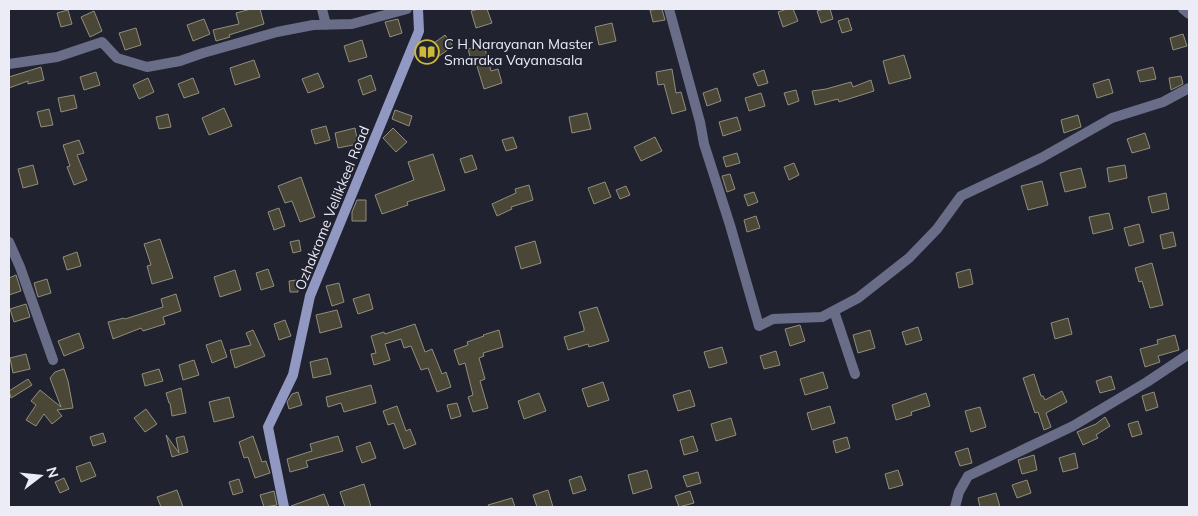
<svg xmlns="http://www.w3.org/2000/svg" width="1198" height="516" font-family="Mulish,sans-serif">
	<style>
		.building { fill: #4a4737; stroke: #918e7c }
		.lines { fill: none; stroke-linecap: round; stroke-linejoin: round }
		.street { stroke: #696d88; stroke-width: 10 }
		.secondary { stroke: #9198c2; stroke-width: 10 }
		.labels { text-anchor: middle; stroke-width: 4; stroke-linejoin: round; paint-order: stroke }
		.poi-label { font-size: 14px; fill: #ebecf6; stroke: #202230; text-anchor: start }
		.street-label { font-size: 14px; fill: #ebecf6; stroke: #202230 }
	</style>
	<rect width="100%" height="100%" fill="#202230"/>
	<!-- building -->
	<path class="building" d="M 251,9 L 260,9 L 264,24 L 229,35 L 230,37 L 216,41 L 213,30 L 239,24 L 236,13 Z
		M 479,9 L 487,9 L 492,23 L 476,28 L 471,11 Z
		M 662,9 L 665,20 L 653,22 L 650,10 Z
		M 787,9 L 793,9 L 798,21 L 783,27 L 778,12 Z
		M 824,9 L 830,9 L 833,19 L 821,23 L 817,11 Z
		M 68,10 L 72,24 L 61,27 L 57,13 Z
		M 94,11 L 102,31 L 90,37 L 81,17 Z
		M 848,18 L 852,30 L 842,33 L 838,21 Z
		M 204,19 L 210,34 L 193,41 L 187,25 Z
		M 398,19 L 402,33 L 390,37 L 385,22 Z
		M 612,23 L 616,41 L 599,45 L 595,27 Z
		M 136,28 L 141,45 L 125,50 L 119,33 Z
		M 1183,34 L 1187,46 L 1173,50 L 1170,38 Z
		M 445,35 L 453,46 L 431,62 L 423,51 Z
		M 362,40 L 367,57 L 349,62 L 344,46 Z
		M 484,45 L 491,71 L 498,69 L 502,83 L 484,89 L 476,63 L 472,64 L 468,49 Z
		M 904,55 L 911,78 L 889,84 L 883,61 Z
		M 254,60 L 260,77 L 235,85 L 230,68 Z
		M 41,67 L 44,80 L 28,84 L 28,81 L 9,88 L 9,77 Z
		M 1153,67 L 1156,79 L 1140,82 L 1137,71 Z
		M 672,69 L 676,93 L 681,92 L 686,110 L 672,114 L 664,84 L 658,85 L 656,72 Z
		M 764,70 L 768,83 L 758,86 L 753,74 Z
		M 96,72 L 100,85 L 84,90 L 80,77 Z
		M 318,73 L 324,87 L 308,93 L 302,79 Z
		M 371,75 L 376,90 L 363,95 L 358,80 Z
		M 1181,76 L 1183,84 L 1171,90 L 1169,78 Z
		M 148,78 L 154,92 L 139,99 L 133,85 Z
		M 193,78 L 199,93 L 184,98 L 178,84 Z
		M 1109,79 L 1113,93 L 1097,98 L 1093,84 Z
		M 871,80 L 874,91 L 839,102 L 838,99 L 815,105 L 812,91 L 826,89 L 851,82 L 853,87 Z
		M 717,88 L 721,101 L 707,106 L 703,93 Z
		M 796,90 L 799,101 L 788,105 L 784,93 Z
		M 761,93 L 765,106 L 749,111 L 745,98 Z
		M 74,95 L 77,108 L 61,112 L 58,98 Z
		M 224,108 L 232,126 L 209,135 L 202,118 Z
		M 49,109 L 53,125 L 41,127 L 37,112 Z
		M 395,110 L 412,116 L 409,126 L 392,119 Z
		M 587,113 L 591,129 L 572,133 L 569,117 Z
		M 168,114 L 171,127 L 159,129 L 156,117 Z
		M 1078,115 L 1081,127 L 1064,133 L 1061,120 Z
		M 737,117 L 741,130 L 723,136 L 719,122 Z
		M 326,126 L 330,140 L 315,144 L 311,130 Z
		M 355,128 L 358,144 L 338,148 L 335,133 Z
		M 393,128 L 407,142 L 396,152 L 383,138 Z
		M 1145,133 L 1150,148 L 1132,153 L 1127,139 Z
		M 513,137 L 517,148 L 506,151 L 502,140 Z
		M 655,137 L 662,151 L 641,161 L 634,147 Z
		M 79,140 L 84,153 L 77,155 L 87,180 L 74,185 L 67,167 L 70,166 L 63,145 Z
		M 737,153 L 740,163 L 726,167 L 723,157 Z
		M 433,154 L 445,190 L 407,202 L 408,205 L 382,214 L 375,195 L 414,180 L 408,162 Z
		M 472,155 L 477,169 L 465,173 L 460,159 Z
		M 794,163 L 799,175 L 789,180 L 784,167 Z
		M 33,165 L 38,184 L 23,188 L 18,169 Z
		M 1125,165 L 1127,178 L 1109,182 L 1107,168 Z
		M 1081,168 L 1086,187 L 1065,192 L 1060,173 Z
		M 730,174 L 735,189 L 727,192 L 722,176 Z
		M 301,177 L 315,217 L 300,222 L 292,201 L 285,203 L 278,186 Z
		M 1042,181 L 1048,205 L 1028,210 L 1021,186 Z
		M 605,182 L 611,197 L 594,204 L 588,188 Z
		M 529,185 L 533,200 L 511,207 L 512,209 L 497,216 L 492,204 L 516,193 L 515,189 Z
		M 626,186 L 630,195 L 620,199 L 616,190 Z
		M 754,192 L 758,202 L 748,206 L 744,195 Z
		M 1166,193 L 1169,209 L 1152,213 L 1148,197 Z
		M 357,200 L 366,200 L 366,221 L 352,221 L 352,212 Z
		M 279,208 L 285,226 L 274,230 L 268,212 Z
		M 1109,213 L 1113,229 L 1093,234 L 1089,217 Z
		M 756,216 L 760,228 L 747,232 L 744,220 Z
		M 1139,224 L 1144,242 L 1129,246 L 1124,228 Z
		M 1173,232 L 1176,246 L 1163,249 L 1160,235 Z
		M 160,239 L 173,278 L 152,284 L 147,266 L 151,265 L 144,244 Z
		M 299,240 L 301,251 L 293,253 L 290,242 Z
		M 535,241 L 541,263 L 521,269 L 515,247 Z
		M 77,252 L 81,266 L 67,270 L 63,257 Z
		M 1152,263 L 1163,305 L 1150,308 L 1142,281 L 1139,282 L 1135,268 Z
		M 268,269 L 274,286 L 261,290 L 256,273 Z
		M 970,269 L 973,284 L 959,288 L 956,273 Z
		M 235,270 L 241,290 L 220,297 L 214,277 Z
		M 16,275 L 21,291 L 9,295 L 9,278 Z
		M 47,279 L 51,293 L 38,297 L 34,283 Z
		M 297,280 L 298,292 L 290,292 L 289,281 Z
		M 339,283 L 344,302 L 332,306 L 326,286 Z
		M 176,294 L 181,311 L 163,317 L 165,324 L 143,331 L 141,328 L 113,339 L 108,322 L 124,318 L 125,319 L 163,307 L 161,299 Z
		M 369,294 L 373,309 L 358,314 L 353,299 Z
		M 26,304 L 30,317 L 14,322 L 10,309 Z
		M 597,307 L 609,341 L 589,347 L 588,344 L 568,350 L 564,337 L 584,331 L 584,328 L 579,312 Z
		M 337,310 L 342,327 L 320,333 L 316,315 Z
		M 1068,318 L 1072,334 L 1055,339 L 1051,323 Z
		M 285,320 L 291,336 L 279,340 L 274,324 Z
		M 415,324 L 425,352 L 432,349 L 442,374 L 446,372 L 451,387 L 437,392 L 428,368 L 421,370 L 411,346 L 404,348 L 401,339 L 385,344 L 390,360 L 374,365 L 371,354 L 376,353 L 371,336 L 384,332 L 385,334 Z
		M 800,325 L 805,341 L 790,346 L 785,329 Z
		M 918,327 L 922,340 L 906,345 L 902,332 Z
		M 253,330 L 265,356 L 235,368 L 230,350 L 251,345 L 246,333 Z
		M 499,330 L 503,347 L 483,353 L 484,356 L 479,358 L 485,379 L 480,381 L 488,408 L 473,412 L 468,397 L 473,395 L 465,363 L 459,365 L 454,350 L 468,345 L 467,342 L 484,336 L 483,335 Z
		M 870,330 L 875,348 L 858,353 L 853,335 Z
		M 79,333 L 84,348 L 64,356 L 58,341 Z
		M 1175,335 L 1179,350 L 1158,356 L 1160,362 L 1145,367 L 1140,349 L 1158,344 L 1157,340 Z
		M 221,340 L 227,357 L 212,363 L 206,345 Z
		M 722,347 L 727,363 L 709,368 L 704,352 Z
		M 776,351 L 780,365 L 764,369 L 760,356 Z
		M 26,354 L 30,369 L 13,373 L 10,358 Z
		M 327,358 L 331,374 L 313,378 L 310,362 Z
		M 194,360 L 199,375 L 183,380 L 179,365 Z
		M 64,369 L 68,381 L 73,408 L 57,410 L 62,416 L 52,424 L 44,414 L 36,426 L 26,420 L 36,405 L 31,401 L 40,390 L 61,407 L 50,378 L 55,372 Z
		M 159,369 L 163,381 L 145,386 L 142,374 Z
		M 823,372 L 828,388 L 805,395 L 800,379 Z
		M 1034,374 L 1041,396 L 1043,396 L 1045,400 L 1062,391 L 1067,402 L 1046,413 L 1051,427 L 1044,430 L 1038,412 L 1035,413 L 1023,378 Z
		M 1111,376 L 1115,389 L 1100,393 L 1096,381 Z
		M 28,379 L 32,385 L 11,398 L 9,391 Z
		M 603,382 L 609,400 L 588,407 L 582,389 Z
		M 371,385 L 376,403 L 344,412 L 341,403 L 328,407 L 326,397 Z
		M 181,388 L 186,413 L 172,416 L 170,403 L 169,403 L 166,393 Z
		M 690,390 L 695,406 L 678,411 L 673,395 Z
		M 298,392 L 302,405 L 289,409 L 287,402 L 292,394 Z
		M 1154,392 L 1158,407 L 1146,411 L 1142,396 Z
		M 539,393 L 546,411 L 524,419 L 518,401 Z
		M 926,393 L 930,406 L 911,412 L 912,415 L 896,420 L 892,405 Z
		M 229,397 L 234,417 L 214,422 L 209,402 Z
		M 457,403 L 461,416 L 451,419 L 447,405 Z
		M 397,406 L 406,431 L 410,429 L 416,444 L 404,449 L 394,423 L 388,425 L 383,411 Z
		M 830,406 L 835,423 L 812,430 L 807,413 Z
		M 980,407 L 986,427 L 971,432 L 965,411 Z
		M 146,409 L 157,424 L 145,432 L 134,418 Z
		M 1105,417 L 1110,426 L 1096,435 L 1098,438 L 1083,445 L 1077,432 L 1096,424 Z
		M 731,418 L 736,435 L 716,441 L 711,424 Z
		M 1138,421 L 1142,434 L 1132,437 L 1128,424 Z
		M 103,433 L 106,442 L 93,446 L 90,437 Z
		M 166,435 L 179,453 L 176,438 L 184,436 L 188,452 L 172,457 Z
		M 253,436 L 262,462 L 266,461 L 270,473 L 255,478 L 248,457 L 244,458 L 239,442 Z
		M 338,436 L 343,451 L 306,461 L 308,467 L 290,472 L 287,459 L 312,451 L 310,444 Z
		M 693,436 L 698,451 L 684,455 L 680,440 Z
		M 847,437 L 850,448 L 836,453 L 833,441 Z
		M 370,442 L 376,458 L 362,463 L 356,447 Z
		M 968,448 L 972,463 L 960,466 L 955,452 Z
		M 1075,453 L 1078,468 L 1063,472 L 1059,458 Z
		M 1034,455 L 1037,470 L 1022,474 L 1018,460 Z
		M 90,462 L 96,476 L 81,482 L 76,467 Z
		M 647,470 L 652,488 L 633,494 L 628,475 Z
		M 898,470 L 903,485 L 889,489 L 885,474 Z
		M 698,472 L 701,483 L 687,487 L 683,476 Z
		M 581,476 L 586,490 L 573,494 L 569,480 Z
		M 64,478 L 69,489 L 60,493 L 55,482 Z
		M 239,479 L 243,492 L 233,495 L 229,482 Z
		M 1027,480 L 1031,493 L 1017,498 L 1012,485 Z
		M 364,484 L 371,507 L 345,507 L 340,492 Z
		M 177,490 L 183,507 L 161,507 L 157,497 Z
		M 548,490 L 553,507 L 537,507 L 533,495 Z
		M 274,491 L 277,505 L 264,507 L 260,495 Z
		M 690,491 L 694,503 L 679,507 L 675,496 Z
		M 996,493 L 1000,507 L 980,507 L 978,498 Z
		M 324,494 L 329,507 L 291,507 L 291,506 Z
		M 512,498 L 515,507 L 489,507 L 488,505 Z"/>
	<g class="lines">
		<!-- street -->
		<path class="street" d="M 322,9 L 326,25
			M 669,9 L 700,122 L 704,144 L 730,225 L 759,326 L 773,319 L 822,317 L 858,298 L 909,258 L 937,229 L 961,196 L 1041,158 L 1112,118 L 1163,102 L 1189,88
			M 1183,9 L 1189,14
			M 9,64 L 57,57 L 102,42 L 117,58 L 147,67 L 180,61 L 203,53 L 277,32 L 313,25 L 352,24 L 407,9
			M 9,242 L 20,267 L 53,360
			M 834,311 L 855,374
			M 955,507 L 959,492 L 968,476 L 1073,426 L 1147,382 L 1189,354"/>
		<!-- secondary -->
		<path class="secondary" d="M 284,507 L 268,427 L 293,375 L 310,296 L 419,31 L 418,9"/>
	</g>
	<!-- icons -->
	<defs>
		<g id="library-ring" transform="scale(1.25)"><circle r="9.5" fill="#202230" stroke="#ceb837" stroke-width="1.5"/><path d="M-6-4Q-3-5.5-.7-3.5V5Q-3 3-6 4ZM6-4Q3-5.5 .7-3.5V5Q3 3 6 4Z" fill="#ceb837"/></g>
	</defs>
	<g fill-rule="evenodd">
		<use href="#library-ring" x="427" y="52"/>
	</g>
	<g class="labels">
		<!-- poi labels -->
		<g class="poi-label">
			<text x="444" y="49">C H Narayanan Master<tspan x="444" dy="16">Smaraka Vayanasala</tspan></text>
		</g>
		<!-- street labels -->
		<g class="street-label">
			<text transform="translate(332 208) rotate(-68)" y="5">Ozhakrome Vellikkeel Road</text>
		</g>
	</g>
	<!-- border -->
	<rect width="1198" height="516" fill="none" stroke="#ebecf6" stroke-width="20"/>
	<!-- north arrow -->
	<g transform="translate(40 476) rotate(74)" stroke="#202230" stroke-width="4" paint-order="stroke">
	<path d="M0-4L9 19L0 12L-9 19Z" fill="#ebecf6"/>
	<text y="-8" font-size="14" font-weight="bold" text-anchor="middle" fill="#ebecf6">N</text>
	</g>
</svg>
